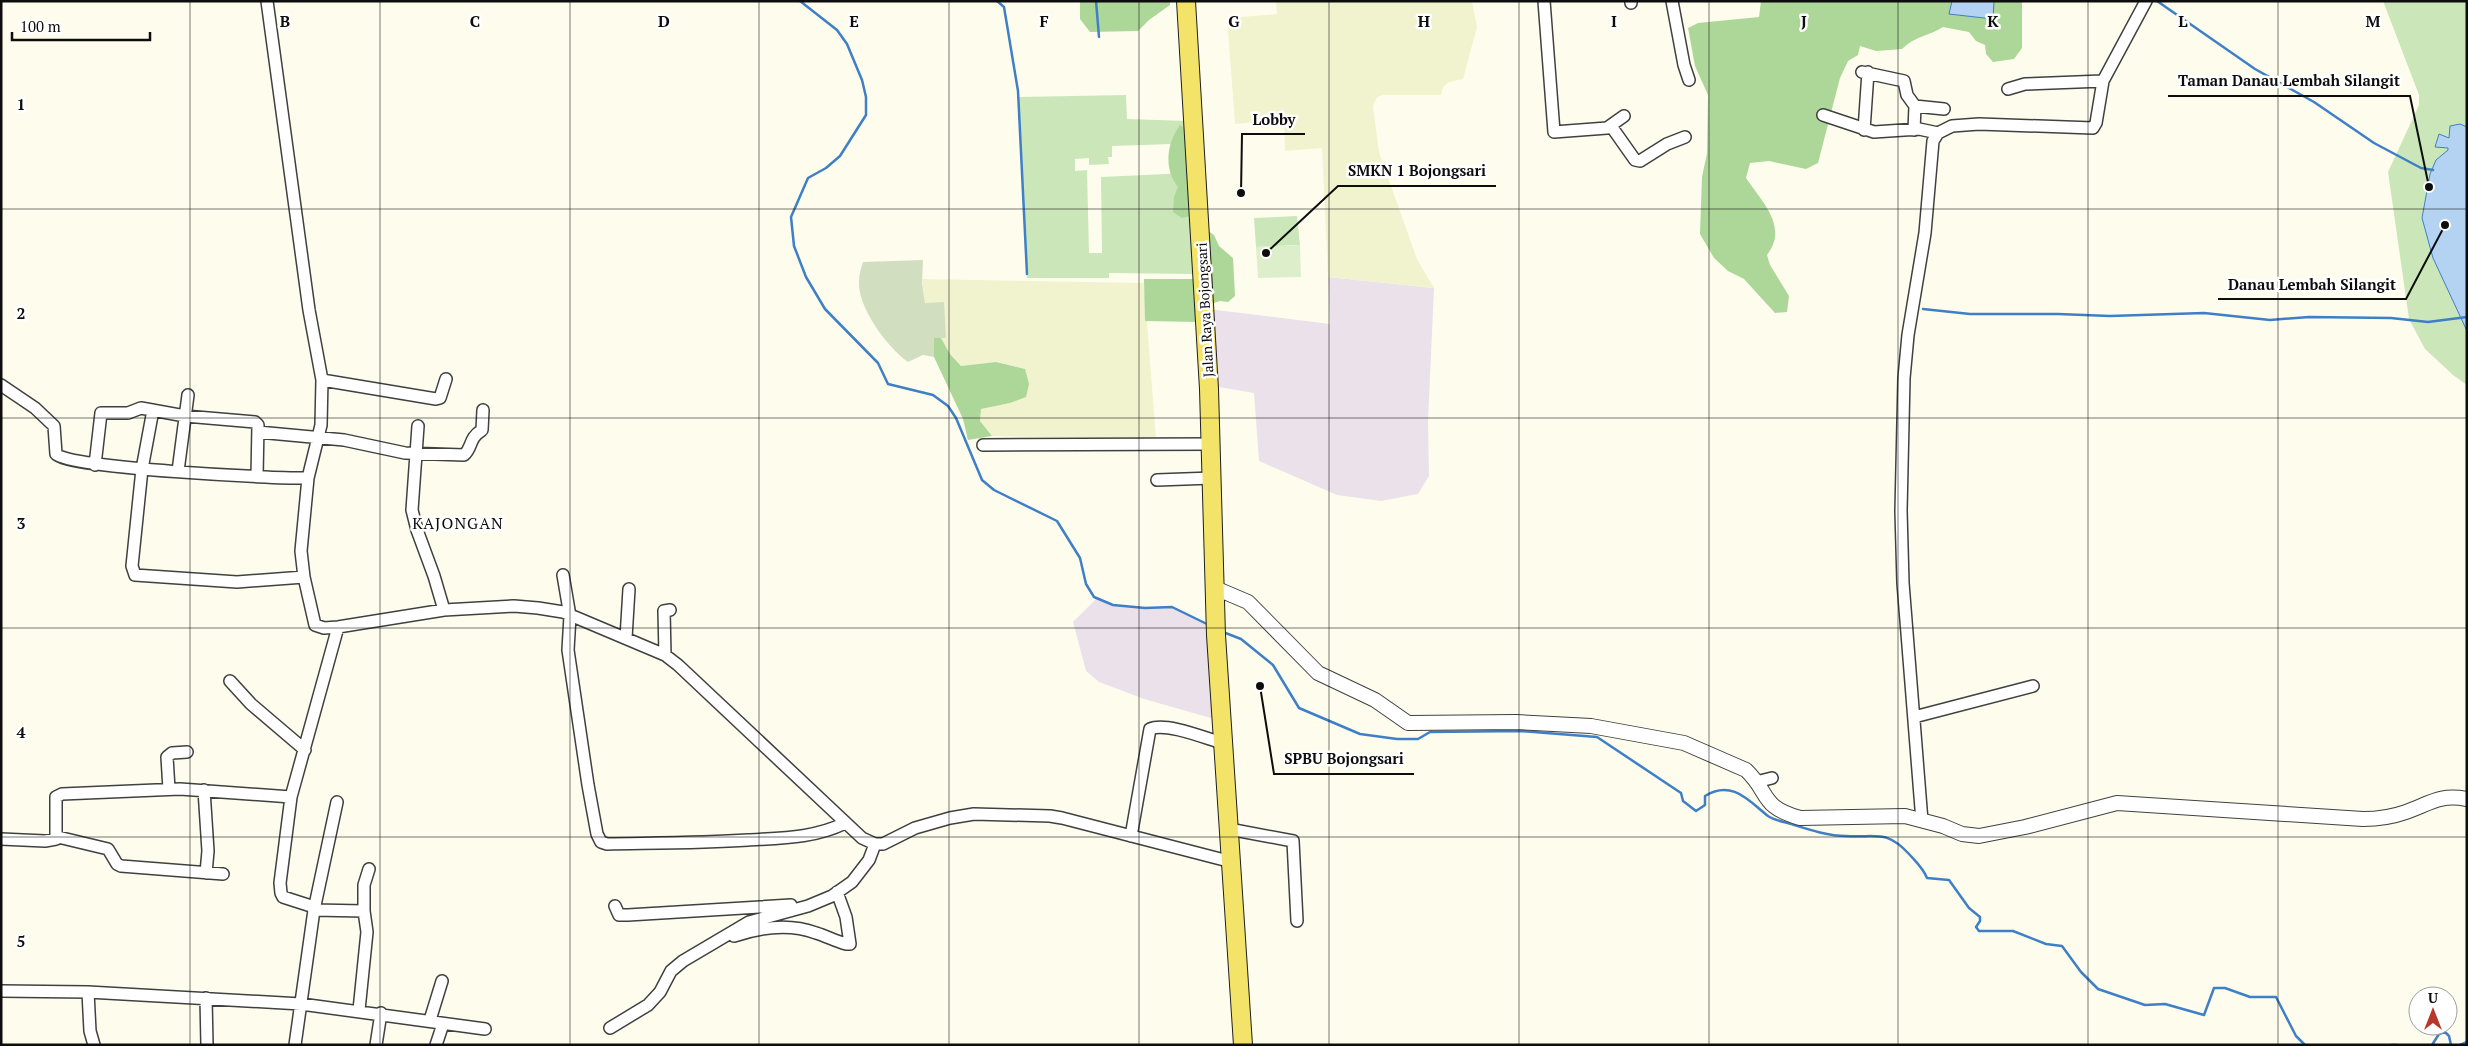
<svg xmlns="http://www.w3.org/2000/svg" width="2468" height="1046" font-family="'PT Serif',serif">
	<style>
		.industrial { fill: #ebe1eb }
		.farmland { fill: #f1f3cf }
		.green { fill: #cbe7b9 }
		.forest { fill: #acd799 }
		.cemetery { fill: #d1dfc0 }
		.pitch { fill: #ddefca }
		.water { fill: #b4d3f3; stroke: #3e7fc7 }
		.lines { fill: none; stroke-linecap: round; stroke-linejoin: round }
		.stream { stroke: #3e7fc7; stroke-width: 2.5 }
		.minor-casing { stroke: #404040; stroke-width: 14 }
		.tertiary-casing { stroke: #404040; stroke-width: 16 }
		.primary-casing { stroke: #1e1e1e; stroke-width: 20 }
		.minor { stroke: #fff; stroke-width: 11 }
		.tertiary { stroke: #fff; stroke-width: 14 }
		.primary { stroke: #f3e369; stroke-width: 18 }
		.grid { fill: none; stroke: #0d0d0d; stroke-width: 1; stroke-opacity: 0.55 }
		.labels { text-anchor: middle; stroke-width: 5; stroke-linejoin: round; paint-order: stroke }
		.street-label { font-size: 14px; fill: #0d0d0d; stroke: #fff }
		.quarter-label { font-size: 16px; letter-spacing: 1px; fill: #0d0d0d; stroke: #fff }
		.grid-label { font-size: 16px; text-anchor: middle; font-weight: bold; fill: #0d0d0d; stroke: #fff; stroke-width: 5; stroke-linejoin: round; paint-order: stroke }
		.leader { fill: none; stroke: #0d0d0d; stroke-width: 2 }
		.callout-dot { fill: #0d0d0d; stroke: #fff; stroke-width: 2 }
		.callout-label { font-size: 15px; text-anchor: middle; font-weight: bold; fill: #0d0d0d; stroke: #fff; stroke-width: 5; stroke-linejoin: round; paint-order: stroke }
	</style>
	<rect width="100%" height="100%" fill="#fefded"/>
	<!-- industrial -->
	<path class="industrial" d="M 1328,277 L 1434,288 L 1428,422 L 1429,476 L 1418,494 L 1381,501 L 1337,495 L 1259,461 L 1254,393 L 1213,386 L 1208,309 L 1330,324 Z
		M 1097,598 L 1113,605 L 1145,608 L 1172,607 L 1213,627 L 1218,720 L 1144,699 L 1099,682 L 1086,671 L 1073,622 Z"/>
	<!-- farmland -->
	<path class="farmland" d="M 1276,1 L 1472,1 L 1477,27 L 1463,79 L 1449,82 L 1443,87 L 1441,95 L 1383,95 L 1377,97 L 1373,106 L 1379,152 L 1417,259 L 1434,288 L 1328,277 L 1322,148 L 1285,151 L 1284,119 L 1235,124 L 1227,18 L 1277,14 Z
		M 922,279 L 1144,283 L 1156,439 L 992,436 L 980,421 L 981,409 L 1010,403 L 1025,369 L 996,362 L 961,366 L 950,354 L 941,338 L 945,338 L 925,303 Z"/>
	<!-- green -->
	<path class="green" d="M 2383,1 L 2467,1 L 2467,385 L 2453,375 L 2425,349 L 2409,319 L 2388,172 L 2419,105 L 2419,95 Z
		M 1126,95 L 1127,119 L 1188,121 L 1189,130 L 1172,144 L 1112,146 L 1112,157 L 1108,157 L 1109,164 L 1089,165 L 1089,158 L 1075,159 L 1075,171 L 1087,170 L 1089,253 L 1102,253 L 1101,177 L 1187,173 L 1195,274 L 1109,273 L 1109,278 L 1027,278 L 1019,97 Z
		M 1297,216 L 1300,245 L 1256,247 L 1254,218 Z"/>
	<!-- forest -->
	<path class="forest" d="M 1080,1 L 1170,1 L 1170,5 L 1149,20 L 1138,31 L 1090,32 L 1080,19 Z
		M 1761,1 L 2022,1 L 2022,48 L 2014,59 L 1993,62 L 1986,54 L 1985,45 L 1976,41 L 1969,32 L 1943,27 C 1929,36 1915,36 1902,49 L 1876,51 L 1860,46 L 1858,55 L 1848,61 L 1840,78 L 1818,163 L 1806,169 L 1769,161 L 1750,163 L 1746,178 C 1762,202 1789,227 1767,255 L 1770,265 L 1789,296 L 1787,312 L 1775,313 L 1744,279 L 1728,271 L 1714,258 L 1700,234 L 1702,177 L 1707,153 L 1708,95 L 1695,66 L 1688,28 L 1698,23 L 1759,17 Z
		M 1180,125 L 1189,130 L 1195,215 L 1182,218 L 1173,212 L 1174,197 L 1178,187 C 1163,168 1167,143 1180,125 Z
		M 1204,228 L 1214,235 L 1219,246 L 1233,258 L 1235,296 L 1228,302 L 1220,301 L 1211,304 Z
		M 1144,279 L 1198,279 L 1200,322 L 1145,321 Z
		M 934,338 L 941,338 L 950,354 L 961,366 L 996,362 L 1025,369 L 1029,384 L 1026,397 L 1010,403 L 981,409 L 980,421 L 992,436 L 968,440 L 963,419 L 934,357 Z"/>
	<!-- cemetery -->
	<path class="cemetery" d="M 923,260 L 922,283 L 925,303 L 944,302 L 946,338 L 934,338 L 934,357 L 923,355 L 908,362 C 888,348 857,307 859,281 C 859,275 861,268 863,262 Z"/>
	<!-- pitch -->
	<path class="pitch" d="M 1300,245 L 1301,277 L 1258,278 L 1256,247 Z"/>
	<!-- water -->
	<path class="water" d="M 1952,1 L 1994,1 L 1993,19 L 1949,14 Z
		M 2460,124 L 2467,127 L 2467,331 L 2433,258 L 2422,218 L 2430,174 L 2436,160 L 2448,150 L 2448,148 L 2435,147 L 2439,134 L 2449,138 L 2450,126 Z"/>
	<g class="lines">
		<!-- stream -->
		<path class="stream" d="M 800,1 L 837,30 L 847,44 L 862,80 L 866,97 L 866,115 L 840,156 L 826,168 L 808,178 L 791,217 L 794,246 L 806,277 L 825,309 L 878,363 L 888,384 L 933,395 L 948,406 L 956,418 L 982,480 L 994,490 L 1057,521 L 1080,558 L 1086,584 L 1094,597 L 1113,605 L 1145,608 L 1172,607 L 1209,625
			M 997,1 L 1004,7 L 1018,91 L 1027,274
			M 1096,1 L 1099,37
			M 2157,1 L 2255,69 L 2314,102 L 2374,143 L 2421,168 L 2433,170
			M 1923,309 L 1970,314 L 2058,314 L 2110,316 L 2204,313 L 2270,320 L 2309,317 L 2391,318 L 2428,322 L 2467,317
			M 1223,632 L 1241,639 L 1273,665 L 1299,708 L 1360,734 L 1397,739 L 1418,739 L 1430,732 L 1520,731 L 1597,737 L 1681,793 L 1683,801 L 1696,811 L 1705,805 L 1705,796 C 1732,779 1749,801 1768,816 C 1775,821 1786,822 1794,825 C 1810,830 1829,836 1846,836 C 1876,838 1886,829 1909,854 C 1916,862 1923,868 1927,878 L 1949,880 L 1969,908 L 1980,917 L 1980,921 L 1976,927 L 1979,931 L 2013,931 L 2046,944 L 2062,946 L 2081,972 L 2098,989 L 2145,1005 L 2165,1004 L 2204,1015 L 2214,988 L 2225,988 L 2250,997 L 2276,997 L 2296,1036 L 2305,1045
			M 2391,1045 L 2397,1045
			M 2432,1045 L 2439,1034 L 2445,1032 L 2449,1036 L 2451,1045
			M 2460,1045 L 2467,1042"/>
		<!-- minor casing -->
		<g class="minor-casing">
			<path id="minor" d="M 267,1 L 309,310 L 322,380 L 321,425 L 308,478
				M 1544,1 L 1554,132 L 1607,128 L 1624,116
				M 1631,1 L 1631,3
				M 1672,1 L 1684,65 L 1689,80
				M 1862,72 L 1904,81 L 1907,95 L 1915,106 L 1944,109
				M 2008,89 L 2025,84 L 2103,81
				M 1823,115 L 1874,132 L 1919,129 L 1938,133
				M 1611,126 L 1635,160 L 1640,161 L 1667,144 L 1685,137
				M 1864,130 L 1868,72
				M 1914,130 L 1915,106
				M 322,380 L 436,399 L 440,398 L 446,379
				M 1,385 L 35,408 L 54,426 L 56,454 C 65,468 280,479 308,478 L 301,551 L 304,577 L 315,625 L 324,628 L 338,627 L 444,610 L 514,606 L 538,608 L 563,612 L 665,655 L 678,665 L 862,838 L 875,844 L 883,844 L 915,828 L 950,818 L 974,814 L 1050,816 L 1062,818 L 1232,862
				M 153,410 L 142,469 L 132,566 L 135,575 L 237,582 L 304,577
				M 418,426 L 412,510 L 417,530 L 434,576 L 444,610
				M 258,432 L 344,440 L 405,453 L 464,455 C 473,447 468,439 482,430 L 483,410
				M 983,445 L 1211,444
				M 95,465 L 101,413 L 128,413 L 141,408 L 185,416 L 255,422 L 258,425 L 257,476
				M 178,471 L 188,395
				M 1157,480 L 1212,478
				M 563,575 L 570,616 L 568,650 L 588,785 L 597,834 L 601,842 L 607,844 C 654,843 701,843 748,840 C 782,838 815,838 845,823
				M 626,638 L 629,589
				M 665,655 L 664,611 L 670,610
				M 230,681 L 251,704 L 305,750
				M 1914,717 L 2033,686
				M 1756,782 L 1772,778
				M 169,789 L 167,757 L 172,753 L 187,752
				M 204,790 L 208,851 L 206,873
				M 337,802 L 314,910 L 364,911
				M 1922,821 L 1903,583 L 1901,511 L 1904,378 L 1908,335 L 1925,233 L 1933,141 L 1938,133 L 1952,126 L 1979,124 L 2093,128 L 2096,123 L 2103,81 L 2146,1
				M 1229,829 L 1293,841 L 1297,921
				M 1131,836 L 1150,729 C 1166,722 1205,738 1222,743
				M 58,837 L 108,849 L 117,864 L 121,866 L 223,874
				M 1,839 L 45,841 L 56,839 L 56,797 L 62,794 L 180,789 L 291,797
				M 615,906 L 619,915 L 628,915 L 791,905
				M 734,936 C 761,927 789,923 816,933 C 826,936 835,941 846,944 L 850,944 L 846,917 L 837,892
				M 1,991 L 88,992 L 301,1004 L 485,1029
				M 88,992 L 90,1031 L 94,1045
				M 206,998 L 207,1045
				M 359,1010 L 367,932 L 364,911 L 364,885 L 369,869
				M 430,1020 L 442,981
				M 610,1028 L 648,1005 L 660,992 L 671,971 L 683,961 L 749,922 L 808,906 L 832,896 L 852,882 L 869,860 L 875,844
				M 295,1045 L 314,910 L 311,906 L 283,897 L 281,893 L 280,883 L 291,797 L 338,627
				M 376,1045 L 381,1013
				M 436,1045 L 443,1024"/>
		</g>
		<!-- tertiary casing -->
		<g class="tertiary-casing">
			<path id="tertiary" d="M 1215,588 L 1248,602 L 1318,673 L 1375,700 L 1408,723 L 1516,722 L 1591,726 L 1684,743 L 1746,770 C 1771,794 1759,806 1800,818 L 1905,816 L 1943,826 L 1962,834 L 1979,836 L 2025,827 L 2117,803 L 2363,819 C 2378,819 2392,817 2406,812 C 2431,803 2439,794 2467,799"/>
		</g>
		<!-- primary casing -->
		<g class="primary-casing">
			<path id="primary" d="M 1186,1 L 1209,389 L 1216,635 L 1243,1045"/>
		</g>
		<!-- minor -->
		<use href="#minor" class="minor"/>
		<!-- tertiary -->
		<use href="#tertiary" class="tertiary"/>
		<!-- primary -->
		<use href="#primary" class="primary"/>
	</g>
	<!-- grid -->
	<path class="grid" d="M 190,1 L 190,1045M 380,1 L 380,1045M 570,1 L 570,1045M 759,1 L 759,1045M 949,1 L 949,1045M 1139,1 L 1139,1045M 1329,1 L 1329,1045M 1519,1 L 1519,1045M 1709,1 L 1709,1045M 1898,1 L 1898,1045M 2088,1 L 2088,1045M 2278,1 L 2278,1045M 1,209 L 2467,209M 1,418 L 2467,418M 1,628 L 2467,628M 1,837 L 2467,837"/>
	<g class="labels">
		<!-- street labels -->
		<g class="street-label">
			<text transform="translate(1205 310) rotate(-93)" y="5">Jalan Raya Bojongsari</text>
		</g>
		<!-- quarter labels -->
		<g class="quarter-label">
			<text x="458" y="529">KAJONGAN</text>
		</g>
	</g>
	<g class="grid-label">
		<text x="285" y="27">B</text>
		<text x="475" y="27">C</text>
		<text x="664" y="27">D</text>
		<text x="854" y="27">E</text>
		<text x="1044" y="27">F</text>
		<text x="1234" y="27">G</text>
		<text x="1424" y="27">H</text>
		<text x="1614" y="27">I</text>
		<text x="1804" y="27">J</text>
		<text x="1993" y="27">K</text>
		<text x="2183" y="27">L</text>
		<text x="2373" y="27">M</text>
		<text x="21" y="110">1</text>
		<text x="21" y="319">2</text>
		<text x="21" y="529">3</text>
		<text x="21" y="738">4</text>
		<text x="21" y="947">5</text>
	</g>
	<!-- callouts -->
	<path class="leader" d="M2429 187L2410 96H2168M1241 193L1242 134H1305M1266 253L1338 186H1496M2445 225L2406 299H2218M1260 686L1274 774H1414"/>
	<g class="callout-dot">
		<circle cx="2429" cy="187" r="5"/>
		<circle cx="1241" cy="193" r="5"/>
		<circle cx="1266" cy="253" r="5"/>
		<circle cx="2445" cy="225" r="5"/>
		<circle cx="1260" cy="686" r="5"/>
	</g>
	<g class="callout-label">
		<text x="2289" y="86">Taman Danau Lembah Silangit</text>
		<text x="1274" y="125">Lobby</text>
		<text x="1417" y="176">SMKN 1 Bojongsari</text>
		<text x="2312" y="290">Danau Lembah Silangit</text>
		<text x="1344" y="764">SPBU Bojongsari</text>
	</g>
	<!-- border -->
	<rect width="2468" height="1046" fill="none" stroke="#0d0d0d" stroke-width="5"/>
	<!-- north arrow -->
	<g transform="translate(2433 1011)"><circle r="24" fill="#ffffff" stroke="#9e9e9e"/>
	<path d="M0-4L9 19L0 12L-9 19Z" fill="#b7372b"/>
	<text y="-8" font-size="14" font-weight="bold" text-anchor="middle" fill="#0d0d0d">U</text>
	</g>
	<!-- scale -->
	<path d="M12 32v8h138v-8" fill="none" stroke="#0d0d0d" stroke-width="2.5"/>
	<text x="20" y="32" font-size="15" fill="#0d0d0d" stroke="#ffffff" stroke-width="4" paint-order="stroke">100 m</text>
</svg>
